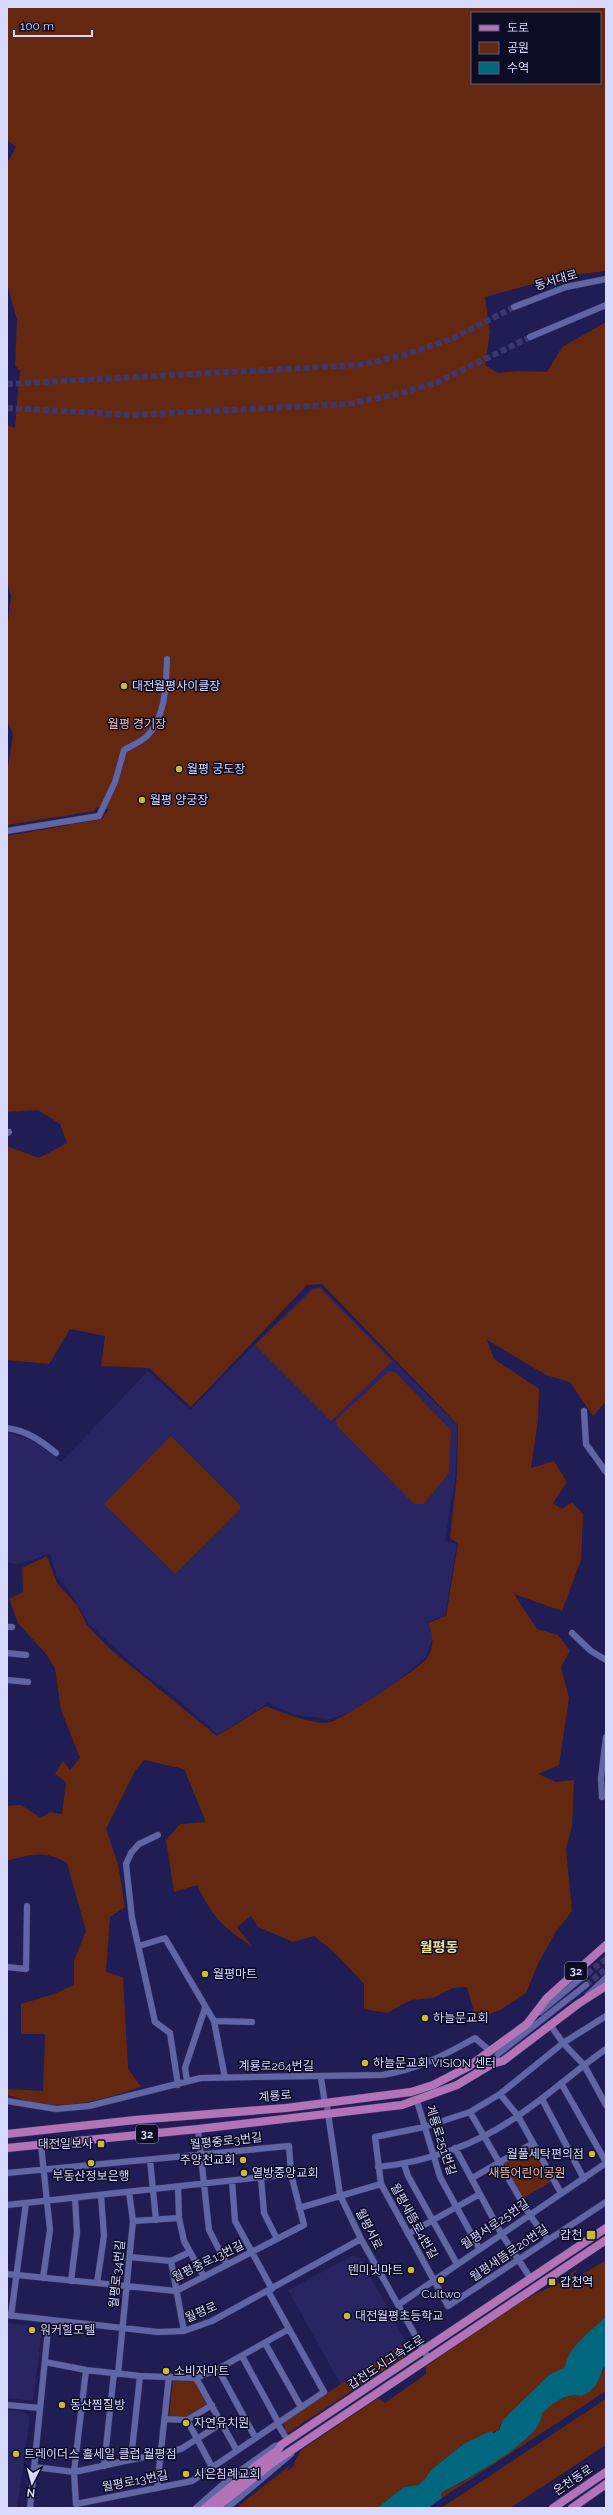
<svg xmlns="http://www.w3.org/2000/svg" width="613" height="2515" font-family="Raleway,'Noto Sans KR',sans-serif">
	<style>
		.built { fill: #292462 }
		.green { fill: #642810; fill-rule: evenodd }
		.water { fill: #00677f }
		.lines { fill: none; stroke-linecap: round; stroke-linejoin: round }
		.minor-tunnel { stroke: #3b386e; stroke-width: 6; stroke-dasharray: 6 3; stroke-linecap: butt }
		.minor-casing { stroke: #3d3568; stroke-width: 7 }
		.major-casing { stroke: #3d3568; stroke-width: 9 }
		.minor { stroke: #6265a3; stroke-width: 6 }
		.major { stroke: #b373b8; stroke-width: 8 }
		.poi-dot { fill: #ccb939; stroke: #0c0c24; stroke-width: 1.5 }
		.labels { text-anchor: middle; stroke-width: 3; stroke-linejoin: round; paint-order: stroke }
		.shield { fill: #0c0c24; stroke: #9a9cbd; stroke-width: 1 }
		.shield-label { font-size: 11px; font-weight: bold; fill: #d7dafe }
		.street-label { font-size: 12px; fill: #d7dafe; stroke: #0c0c24 }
		.poi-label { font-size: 12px; fill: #d7dafe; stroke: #0c0c24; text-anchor: start }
		.park-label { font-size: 12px; fill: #f2baa6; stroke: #0c0c24 }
		.quarter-label { font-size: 14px; font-weight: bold; fill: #ece091; stroke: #0c0c24 }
	</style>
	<rect width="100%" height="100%" fill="#201c54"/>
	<!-- built -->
	<path class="built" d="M 321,1287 L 458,1426 L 455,1479 L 445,1541 L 457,1544 L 445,1615 L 427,1622 L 433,1637 L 426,1657 L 366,1707 L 329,1719 L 295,1715 L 268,1703 L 218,1735 L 178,1699 L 137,1668 L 88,1623 L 66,1586 L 57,1577 L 50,1553 L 30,1561 L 16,1564 L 7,1562 L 7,1432 L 34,1441 L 61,1462 L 148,1371 L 190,1410 L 311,1288 Z
		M 352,2256 L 360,2258 L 406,2342 L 341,2385 L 288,2290 Z
		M 7,2323 L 36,2326 L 42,2330 L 33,2401 L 7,2398 Z
		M 7,2410 L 25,2412 L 30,2417 L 17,2508 L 7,2508 Z"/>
	<!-- green -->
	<path class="green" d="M 7,7 L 606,7 L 606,271 L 559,277 L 485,297 L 490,332 L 485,365 L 498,373 L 519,371 L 547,372 L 562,347 L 606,322 L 606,1401 L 593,1416 L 570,1382 L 546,1375 L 487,1340 L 494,1359 L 539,1389 L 538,1420 L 531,1468 L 554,1461 L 567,1482 L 553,1503 L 562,1509 L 572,1502 L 583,1514 L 581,1560 L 562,1611 L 514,1594 L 537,1629 L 558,1635 L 570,1651 L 561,1667 L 569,1698 L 559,1765 L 538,1774 L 556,1782 L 574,1780 L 572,1827 L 566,1849 L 572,1911 L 555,1933 L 538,1964 L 526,1993 L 500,2010 L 476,2019 L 467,1987 L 453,1988 L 433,1998 L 411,2000 L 387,2013 L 364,2009 L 364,1984 L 334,1952 L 314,1936 L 293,1942 L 258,1927 L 251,1916 L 237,1927 L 252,1946 C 223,1928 212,1916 197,1885 L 174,1892 L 166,1840 L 180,1824 L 206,1822 L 184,1769 L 144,1760 L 135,1771 L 106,1829 L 118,1864 L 125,1907 L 110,1917 L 106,1972 L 123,1977 L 128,2068 L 141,2087 C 109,2097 77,2108 43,2104 C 31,2103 19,2098 7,2095 L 7,2089 L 43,2091 L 45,2034 L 21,2034 L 21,2004 L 54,1994 L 74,1985 L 74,1961 L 86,1931 L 67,1863 C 46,1850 30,1854 7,1861 L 7,1806 L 21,1805 L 41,1818 L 50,1812 L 62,1814 L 66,1782 L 55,1774 L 63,1761 L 70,1770 L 80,1758 L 61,1710 L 55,1668 L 46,1654 L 18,1623 L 9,1599 L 23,1592 L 22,1568 L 47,1556 L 57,1583 L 77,1605 L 87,1625 L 110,1649 L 217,1736 L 266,1706 C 281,1712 315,1726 331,1722 C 342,1719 422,1667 427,1658 C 435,1645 433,1636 428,1623 L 446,1616 L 458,1543 L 450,1538 L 457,1475 L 458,1425 L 322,1284 L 307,1285 L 191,1407 L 149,1368 L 101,1366 L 105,1336 L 70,1329 L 49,1364 L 7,1360 L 7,1146 L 39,1158 L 67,1143 L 60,1124 L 38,1110 L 7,1112 L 7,836 L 102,819 L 109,809 L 97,807 L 94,811 L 7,825 L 7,775 L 13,734 L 7,720 L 7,629 L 11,596 L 7,581 L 7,425 L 15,428 L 20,370 L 15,366 L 17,320 L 7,284 L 7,163 L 16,147 L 7,140 ZM 472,13 L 600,13 L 600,83 L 472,83 Z
		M 320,1288 L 392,1361 L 331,1421 L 255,1345 L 312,1290 Z
		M 389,1371 L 395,1372 L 451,1430 L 449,1473 L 424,1504 L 414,1504 L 337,1426 L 336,1420 Z
		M 171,1436 L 240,1505 L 240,1510 L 175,1574 L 104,1504 Z
		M 527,2148 L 533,2150 L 551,2182 L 523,2198 L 503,2164 Z
		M 606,2260 L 606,2317 L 577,2346 L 565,2367 L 549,2375 L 500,2425 L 499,2430 L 465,2443 L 432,2469 L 425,2480 L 418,2485 L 404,2487 L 377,2508 L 236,2508 L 289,2466 L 288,2471 L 294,2466 L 295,2461 L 301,2450 L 378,2398 L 385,2403 L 426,2374 L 426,2366 L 522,2300 L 559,2283 L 580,2266 L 564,2286 Z
		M 406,2342 L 408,2348 L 404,2357 L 292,2430 L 288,2433 L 285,2431 L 284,2421 Z
		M 606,2367 L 606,2391 L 442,2498 L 441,2493 L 480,2472 L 529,2437 L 542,2414 L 552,2403 L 566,2397 L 576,2395 L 582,2396 Z
		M 173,2381 L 194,2381 L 209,2405 L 188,2417 L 169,2417 Z
		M 606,2399 L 606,2445 L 510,2508 L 441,2508 Z"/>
	<!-- water -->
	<path class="water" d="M 606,2317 L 606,2367 L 603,2368 C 600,2380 594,2391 582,2396 C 566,2392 552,2403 542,2414 C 542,2440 464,2481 441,2493 L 442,2498 L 428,2508 L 377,2508 L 404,2487 L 418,2485 L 424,2480 L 432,2469 L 465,2443 L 491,2431 L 494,2433 L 499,2430 L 503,2420 L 549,2375 L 565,2367 C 568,2347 592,2330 606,2317 Z"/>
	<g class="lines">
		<!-- minor-tunnel -->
		<path class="minor-tunnel" d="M 7,384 L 360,365 L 404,355 L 454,338 L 514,307
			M 7,408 L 133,415 L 348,404 L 398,394 L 438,382 L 530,337
			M 580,1979 L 606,1959
			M 586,1985 L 606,1969"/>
		<!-- minor casing -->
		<g class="minor-casing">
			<path id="minor" d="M 514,307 L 566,287 L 606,279
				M 530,337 L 606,305
				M 7,831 L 99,816 L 115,782 L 124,750 C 131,746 140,742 146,737 C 166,718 166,684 167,659
				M 7,1133 L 9,1132
				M 584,1411 L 586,1444 L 606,1472
				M 7,1428 C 27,1431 40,1440 56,1453
				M 7,1627 L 12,1627
				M 572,1633 L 591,1651 L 606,1660
				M 7,1653 L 26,1655
				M 7,1680 L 28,1682
				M 602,1797 L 601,1778 L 606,1737
				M 158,1835 L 139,1844 L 131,1853 L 126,1864 L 132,1918 L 155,2022 L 170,2033 L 178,2085
				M 139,1946 L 165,1938 L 214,2021 L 225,2078
				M 7,1967 L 26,1969 L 27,1906
				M 588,1995 L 606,1978
				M 540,2012 L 580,1979
				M 606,2016 L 563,2043 L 500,2094 L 470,2112 L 424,2127 L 375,2137 L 381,2184 L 448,2306 L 606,2202
				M 214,2021 L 252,2022
				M 551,2026 L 563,2043 L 584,2065 L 606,2105
				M 492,2064 L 498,2054 L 586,1985
				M 321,2078 L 325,2104
				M 187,2081 L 185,2068 L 205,2008
				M 561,2083 L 606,2162
				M 500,2094 L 518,2116 L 561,2193
				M 542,2099 L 584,2179
				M 7,2101 L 56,2109 L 89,2106 L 201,2078 L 382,2075 C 416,2070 445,2055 475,2038 L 490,2051
				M 417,2101 L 440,2177 L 479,2248
				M 327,2106 L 340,2195 L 361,2239 L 428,2358
				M 470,2112 L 529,2214 L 548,2240
				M 198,2129 L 209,2230 L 227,2265
				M 41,2145 L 50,2230 L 43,2278
				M 455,2148 L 501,2233 L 531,2279
				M 150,2160 L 156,2220
				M 404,2164 L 408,2176 L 457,2264
				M 378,2167 C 428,2162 478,2144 519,2115 C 549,2095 576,2070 606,2049
				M 7,2173 L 289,2146 L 291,2174 L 304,2225 L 176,2291 L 7,2274
				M 261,2178 L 264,2213 L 277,2239
				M 472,2178 L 533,2143
				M 232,2181 L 235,2221 L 272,2289
				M 178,2187 L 179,2218 L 184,2241 L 204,2277
				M 7,2205 L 291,2174
				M 299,2208 L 381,2184
				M 133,2221 L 179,2218
				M 408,2234 L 480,2194
				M 130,2257 L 171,2261 L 190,2252
				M 171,2261 L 184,2331
				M 71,2281 L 77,2233 L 75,2198
				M 97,2283 L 104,2236 L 101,2195
				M 398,2305 L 606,2163
				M 7,2315 L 158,2332 L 184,2331 L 212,2321 L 361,2239
				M 11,2316 L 26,2203
				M 265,2343 L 301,2407
				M 242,2356 L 278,2422
				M 45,2362 L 86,2370 L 140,2376 L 196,2378 L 218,2369 L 289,2329
				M 218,2369 L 255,2437
				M 86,2370 L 74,2472 L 76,2504 L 192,2481 L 324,2392 L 268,2291
				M 118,2374 L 133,2221 L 129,2192
				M 196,2378 L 236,2449
				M 7,2405 L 40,2408
				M 165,2419 L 187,2420 L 212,2405
				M 187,2420 L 212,2467
				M 277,2423 L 288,2441
				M 131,2459 L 140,2376
				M 104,2466 L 114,2373
				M 35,2467 L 74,2472 L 181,2449 L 222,2423
				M 157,2488 L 169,2376
				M 30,2508 L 49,2320
				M 196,2508 L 230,2478 L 275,2446 L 281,2445
				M 227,2508 L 291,2454"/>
		</g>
		<!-- major casing -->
		<g class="major-casing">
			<path id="major" d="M 7,2134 L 135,2120 L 286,2108 L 411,2092 L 433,2085 L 468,2067 L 527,2024 L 547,1998 L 606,1945
				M 7,2148 L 198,2129 L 402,2105 L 457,2085 L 492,2064 L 503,2061 L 578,2004 L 606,1986
				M 205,2508 L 257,2465 L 278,2450 L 281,2445 L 606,2228
				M 216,2508 L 271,2464 L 606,2240
				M 553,2508 L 606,2472
				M 572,2508 L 606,2484"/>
		</g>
		<!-- minor -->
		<use href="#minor" class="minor"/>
		<!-- major -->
		<use href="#major" class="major"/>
	</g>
	<!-- markers -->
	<g class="poi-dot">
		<circle cx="124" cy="686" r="4"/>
		<circle cx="179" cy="769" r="4"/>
		<circle cx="142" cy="800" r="4"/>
		<circle cx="205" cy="1974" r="4"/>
		<circle cx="425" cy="2018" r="4"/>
		<circle cx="365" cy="2063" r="4"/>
		<rect x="97" y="2140" width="8" height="8" rx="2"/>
		<circle cx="592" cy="2154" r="4"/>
		<circle cx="243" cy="2160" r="4"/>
		<circle cx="91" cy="2163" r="4"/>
		<circle cx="244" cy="2173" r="4"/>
		<rect x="586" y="2230" width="10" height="10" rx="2"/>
		<circle cx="411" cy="2270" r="4"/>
		<circle cx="441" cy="2280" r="4"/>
		<rect x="548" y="2278" width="8" height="8" rx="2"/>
		<circle cx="347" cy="2316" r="4"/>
		<circle cx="32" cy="2330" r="4"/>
		<circle cx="166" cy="2371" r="4"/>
		<circle cx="62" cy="2405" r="4"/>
		<circle cx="186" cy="2423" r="4"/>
		<circle cx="16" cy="2454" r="4"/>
		<circle cx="186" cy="2474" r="4"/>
	</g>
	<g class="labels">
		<!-- shield labels -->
		<g class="shield">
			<rect x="565" y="1962" width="22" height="18" rx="3"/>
			<rect x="136" y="2125" width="22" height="18" rx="3"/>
		</g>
		<g class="shield-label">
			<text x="576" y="1975">32</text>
			<text x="147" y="2138">32</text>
		</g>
		<!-- street labels -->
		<g class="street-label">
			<text transform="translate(556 280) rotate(-16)" y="4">동서대로</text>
			<text x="276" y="2070">계룡로264번길</text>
			<text transform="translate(275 2096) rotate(-5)" y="4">계룡로</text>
			<text transform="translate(441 2140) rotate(72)" y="4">계룡로251번길</text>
			<text transform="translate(226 2141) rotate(-6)" y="4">월평중로3번길</text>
			<text transform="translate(414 2221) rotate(61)" y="4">월평새뜸로4번길</text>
			<text transform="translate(495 2224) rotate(-34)" y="4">월평서로25번길</text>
			<text transform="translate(369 2229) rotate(63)" y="4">월평서로</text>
			<text transform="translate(509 2253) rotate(-34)" y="4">월평새뜸로20번길</text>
			<text transform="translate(208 2261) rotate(-26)" y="4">월평중로13번길</text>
			<text transform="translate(117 2274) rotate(-84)" y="4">월평로34번길</text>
			<text transform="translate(201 2312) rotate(-23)" y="4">월평로</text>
			<text transform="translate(386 2362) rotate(-33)" y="4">갑천도시고속도로</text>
			<text transform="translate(573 2480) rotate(-34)" y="4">온천동로</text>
			<text transform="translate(135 2481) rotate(-11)" y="4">월평로13번길</text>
		</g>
		<!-- poi labels -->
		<g class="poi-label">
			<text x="132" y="690">대전월평사이클장</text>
			<text x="187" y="773">월평 궁도장</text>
			<text x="150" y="804">월평 양궁장</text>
			<text x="213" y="1978">월평마트</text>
			<text x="433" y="2022">하늘문교회</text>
			<text x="373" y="2067">하늘문교회 VISION 센터</text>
			<text x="93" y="2148" text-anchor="end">대전일보사</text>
			<text x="584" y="2158" text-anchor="end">월풀세탁편의점</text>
			<text x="235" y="2164" text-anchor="end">주양천교회</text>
			<text x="252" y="2177">열방중앙교회</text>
			<text x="91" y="2180" text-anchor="middle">부동산정보은행</text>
			<text x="582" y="2239" text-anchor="end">갑천</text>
			<text x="403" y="2274" text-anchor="end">텐미닛마트</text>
			<text x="560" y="2286">갑천역</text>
			<text x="441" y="2298" text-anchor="middle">Cultwo</text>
			<text x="355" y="2320">대전월평초등학교</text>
			<text x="40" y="2334">워커힐모텔</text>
			<text x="174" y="2375">소비자마트</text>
			<text x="70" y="2409">동산찜질방</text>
			<text x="194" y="2427">자연유치원</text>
			<text x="24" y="2458">트레이더스 홀세일 클럽 월평점</text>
			<text x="194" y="2478">시은침례교회</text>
		</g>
		<!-- park labels -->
		<g class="park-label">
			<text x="137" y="728">월평 경기장</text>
			<text x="527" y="2177">새뜸어린이공원</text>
		</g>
		<!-- quarter labels -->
		<g class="quarter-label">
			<text x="439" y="1952">월평동</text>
		</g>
	</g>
	<!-- border -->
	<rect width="613" height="2515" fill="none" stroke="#d7dafe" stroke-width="16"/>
	<!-- legend -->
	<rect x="471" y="12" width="130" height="72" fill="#0c0c24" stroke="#5d5e7b"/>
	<rect x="479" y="25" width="20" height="6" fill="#b373b8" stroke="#5d5e7b"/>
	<text x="507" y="32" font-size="12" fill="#d7dafe">도로</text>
	<rect x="479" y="42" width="20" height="12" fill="#642810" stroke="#5d5e7b"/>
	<text x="507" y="52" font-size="12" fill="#d7dafe">공원</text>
	<rect x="479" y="62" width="20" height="12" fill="#00677f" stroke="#5d5e7b"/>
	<text x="507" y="72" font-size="12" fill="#d7dafe">수역</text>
	<!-- north arrow -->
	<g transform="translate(32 2483) rotate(186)" stroke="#0c0c24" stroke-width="3" paint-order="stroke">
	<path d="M0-3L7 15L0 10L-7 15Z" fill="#d7dafe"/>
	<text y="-6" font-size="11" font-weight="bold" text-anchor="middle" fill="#d7dafe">N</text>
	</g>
	<!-- scale -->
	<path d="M14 30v6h78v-6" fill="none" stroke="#d7dafe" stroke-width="2"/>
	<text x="20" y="30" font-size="12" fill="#d7dafe" stroke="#0c0c24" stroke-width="3" paint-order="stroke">100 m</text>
</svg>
